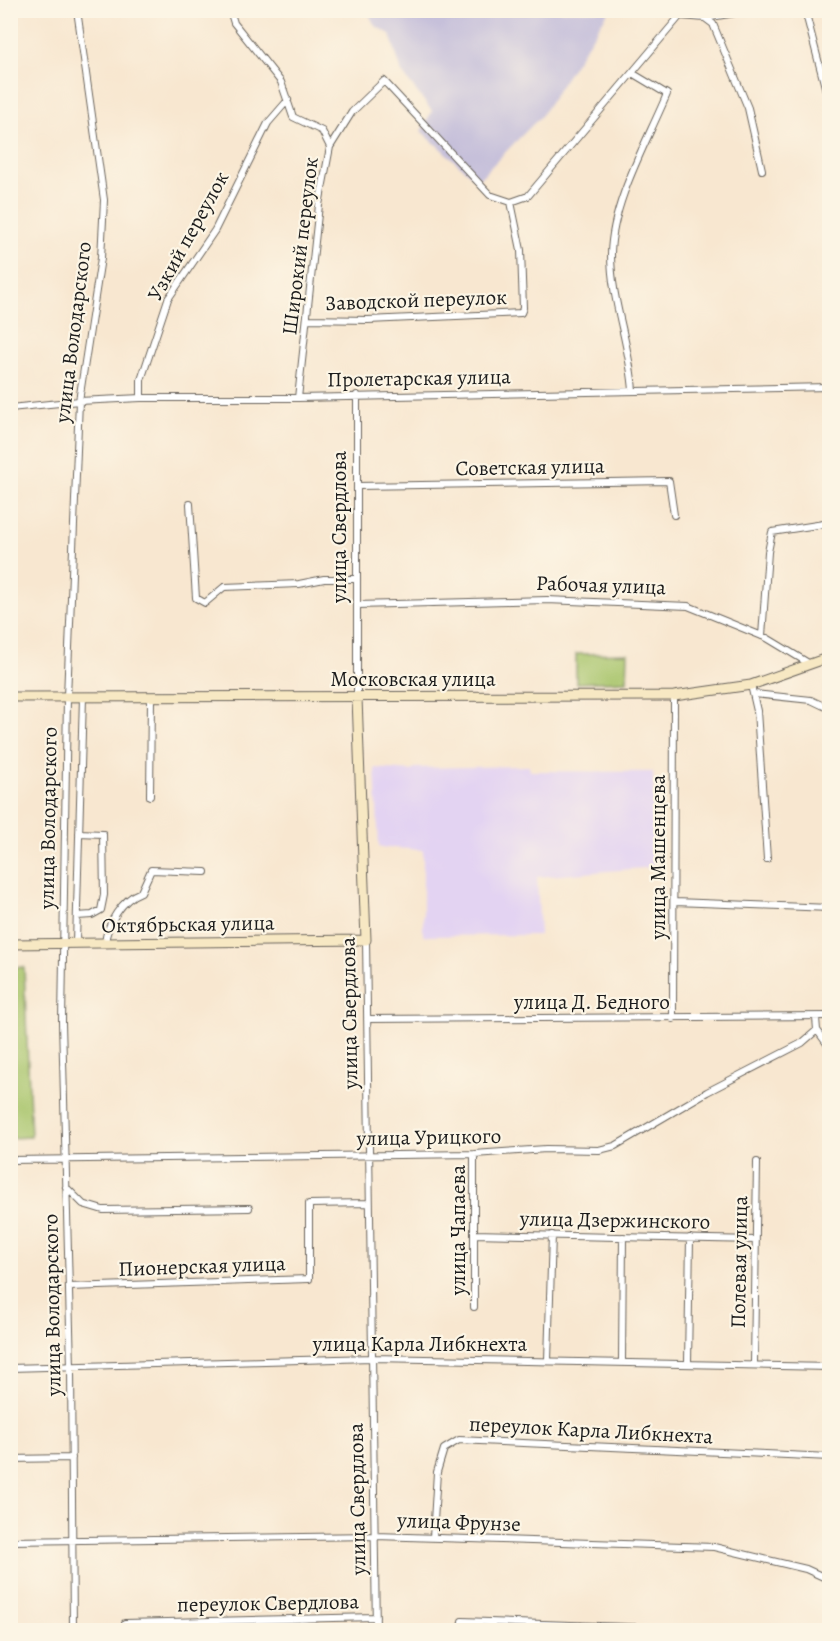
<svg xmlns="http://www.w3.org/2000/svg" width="840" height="1641" font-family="Alegreya,serif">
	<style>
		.built { fill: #e3d3f2 }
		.industrial { fill: #c6c0da }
		.green { fill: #a7c46b; stroke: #627044; stroke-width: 1.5 }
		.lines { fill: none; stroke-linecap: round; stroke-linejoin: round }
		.street-casing { stroke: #69635b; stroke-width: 8 }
		.secondary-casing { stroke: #69635b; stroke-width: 11 }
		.street { stroke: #fff; stroke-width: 6 }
		.secondary { stroke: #f7e8c3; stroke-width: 9 }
		.labels { text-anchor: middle; stroke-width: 4.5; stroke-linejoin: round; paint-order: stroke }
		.street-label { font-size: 21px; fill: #1c1c1c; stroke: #fcf5e5 }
	</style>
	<rect width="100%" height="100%" fill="#fcf5e5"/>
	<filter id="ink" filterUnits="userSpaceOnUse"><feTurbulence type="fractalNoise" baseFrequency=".0167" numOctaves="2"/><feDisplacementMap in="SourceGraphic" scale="12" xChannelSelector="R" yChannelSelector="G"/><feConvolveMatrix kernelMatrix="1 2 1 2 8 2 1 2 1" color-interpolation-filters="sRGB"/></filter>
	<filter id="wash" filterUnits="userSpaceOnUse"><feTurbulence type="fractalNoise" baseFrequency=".008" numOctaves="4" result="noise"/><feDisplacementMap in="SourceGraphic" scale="24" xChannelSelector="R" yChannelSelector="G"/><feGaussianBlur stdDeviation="1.35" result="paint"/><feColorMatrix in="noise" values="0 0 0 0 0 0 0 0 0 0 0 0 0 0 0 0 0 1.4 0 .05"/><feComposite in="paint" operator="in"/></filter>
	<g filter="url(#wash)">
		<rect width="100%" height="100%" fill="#f8e7d0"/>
		<!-- built -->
		<path class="built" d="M 529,766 L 530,771 L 653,772 L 655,867 L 537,877 L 540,935 L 423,936 L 423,850 L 379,847 L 375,768 L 411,771 L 415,768 Z"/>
		<!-- industrial -->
		<path class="industrial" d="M 371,10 L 609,11 L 541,116 L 477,181 L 421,131 L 432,111 L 402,73 L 390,34 L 375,26 L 369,14 Z"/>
		<!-- green -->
		<path class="green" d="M 628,653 L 627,681 L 576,683 L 576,654 Z
			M 24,967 L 31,1137 L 11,1138 L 11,968 Z"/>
	</g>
	<g filter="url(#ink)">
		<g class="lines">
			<!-- street casing -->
			<g class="street-casing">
				<path id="street" d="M 230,10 L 234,23 L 281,82 L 293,117 L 322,131 L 330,147 L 319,205 L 298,398
					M 805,10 L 830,106
					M 681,16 L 705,18 L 713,24 L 748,108 L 762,170
					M 705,18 L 753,10
					M 632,73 L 667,94 C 647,142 612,202 611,254 C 611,301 630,344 633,391
					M 330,147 L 352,112 L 384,81 L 490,195 L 511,202 L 528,196 L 685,10
					M 307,319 L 368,320 L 521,313 L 523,308 L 521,250 L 511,202
					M 141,398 L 141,380 L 168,299 L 215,230 L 268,123 L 288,100
					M 10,408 L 79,401 L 141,398 L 298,398 L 830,387
					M 357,486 L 669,481 L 674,515
					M 190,504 L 196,598 L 205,603 L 224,587 L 299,584 L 324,579 L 357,579
					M 357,605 L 547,600 L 688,606 L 767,638 L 810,664
					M 762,636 L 768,552 L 772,532 L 830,523
					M 751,685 L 757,711 L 767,859
					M 754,694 L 811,700 L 830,709
					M 357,698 L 357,395
					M 150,796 L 151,698
					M 675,902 L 830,908
					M 77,916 L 92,915 L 101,910 L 104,895 L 103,834 L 79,833
					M 366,940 L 376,1630
					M 76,943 L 83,697
					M 105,943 C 107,924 122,899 141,892 L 151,870 L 205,872
					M 816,1018 L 817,1030 L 830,1048
					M 367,1019 L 830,1016
					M 673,1019 L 674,696
					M 10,1160 L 474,1154 L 546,1149 L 599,1150 L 615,1146 L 707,1092 L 802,1043 L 817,1030
					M 66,1187 L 83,1204 L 103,1210 L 249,1208
					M 474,1234 L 756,1240
					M 69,1287 L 309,1279 L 309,1204 L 368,1203
					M 474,1307 L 474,1154
					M 548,1360 L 552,1235
					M 622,1361 L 623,1237
					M 688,1363 L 690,1238
					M 754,1364 L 757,1162
					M 10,1368 L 372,1358 L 830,1367
					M 10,1459 L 72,1458
					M 433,1538 L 437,1472 L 444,1449 L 459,1440 L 830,1457
					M 10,1541 L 376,1536 L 714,1547 L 806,1569 L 830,1580
					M 125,1623 L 376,1617
					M 73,1630 L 71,1367 L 62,1022 L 67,697 L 79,401 L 101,258 L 104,200 L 77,10
					M 461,1630 L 462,1621 L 711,1630"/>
			</g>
			<!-- secondary casing -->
			<g class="secondary-casing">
				<path id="secondary" d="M 10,697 L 674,696 L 751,685 L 830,657
					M 10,944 L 366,940 L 357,698"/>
			</g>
			<!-- street -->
			<use href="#street" class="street"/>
			<!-- secondary -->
			<use href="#secondary" class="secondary"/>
		</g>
	</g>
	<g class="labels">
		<!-- street labels -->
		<g class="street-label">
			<text transform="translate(188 236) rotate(-61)" y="7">Узкий переулок</text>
			<text transform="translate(300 246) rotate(-83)" y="7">Широкий переулок</text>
			<text transform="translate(416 300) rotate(-2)" y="7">Заводской переулок</text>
			<text transform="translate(73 332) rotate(-83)" y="7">улица Володарского</text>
			<text transform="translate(419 378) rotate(-1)" y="7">Пролетарская улица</text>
			<text transform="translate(530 467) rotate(-1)" y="7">Советская улица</text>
			<text transform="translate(339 527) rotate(-90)" y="7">улица Свердлова</text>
			<text transform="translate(601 585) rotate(2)" y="7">Рабочая улица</text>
			<text x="413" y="686">Московская улица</text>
			<text transform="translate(48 818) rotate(-89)" y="7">улица Володарского</text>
			<text transform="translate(658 857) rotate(-90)" y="7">улица Машенцева</text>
			<text transform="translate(188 924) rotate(-1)" y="7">Октябрьская улица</text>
			<text x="592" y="1009">улица Д. Бедного</text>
			<text transform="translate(349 1013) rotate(-91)" y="7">улица Свердлова</text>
			<text transform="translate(429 1137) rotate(-1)" y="7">улица Урицкого</text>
			<text transform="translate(615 1220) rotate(1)" y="7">улица Дзержинского</text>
			<text transform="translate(458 1230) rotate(-90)" y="7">улица Чапаева</text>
			<text transform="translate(739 1262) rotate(-89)" y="7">Полевая улица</text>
			<text transform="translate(202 1266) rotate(-2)" y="7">Пионерская улица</text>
			<text transform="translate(52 1305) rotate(-91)" y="7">улица Володарского</text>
			<text x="420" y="1351">улица Карла Либкнехта</text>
			<text transform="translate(591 1430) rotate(3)" y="7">переулок Карла Либкнехта</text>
			<text transform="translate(357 1499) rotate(-91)" y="7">улица Свердлова</text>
			<text transform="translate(459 1522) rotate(2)" y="7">улица Фрунзе</text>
			<text transform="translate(268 1603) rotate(-1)" y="7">переулок Свердлова</text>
		</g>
	</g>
	<!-- margin -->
	<rect width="840" height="1641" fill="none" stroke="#fcf5e5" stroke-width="36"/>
</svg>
